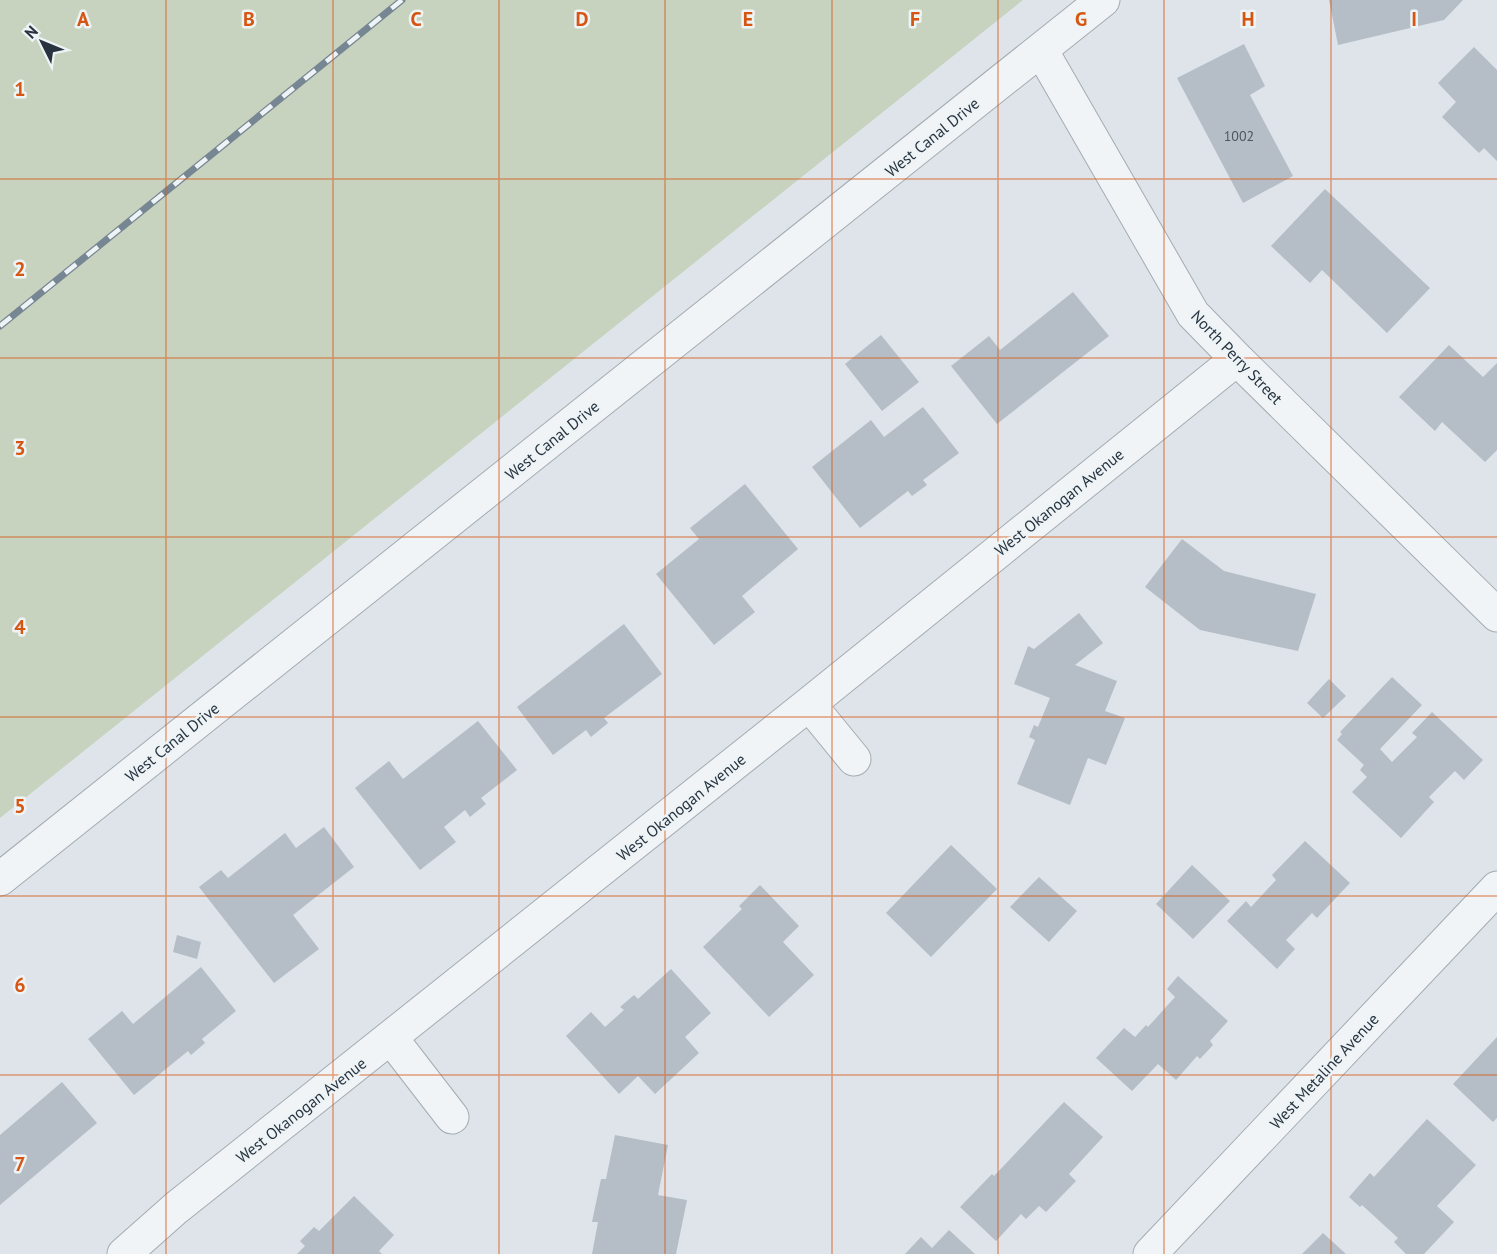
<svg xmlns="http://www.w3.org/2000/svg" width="1497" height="1254" font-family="'PT Sans',sans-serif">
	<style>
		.green { fill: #c7d3bf }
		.building { fill: #b5bec6 }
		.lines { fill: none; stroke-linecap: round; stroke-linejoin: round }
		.minor-casing { stroke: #a3acb3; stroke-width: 35 }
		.tertiary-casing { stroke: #a3acb3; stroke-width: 35 }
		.minor { stroke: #f1f4f7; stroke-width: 33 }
		.tertiary { stroke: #f1f4f7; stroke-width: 33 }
		.rail-casing { stroke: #778693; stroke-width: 7 }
		.rail { stroke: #eef3f6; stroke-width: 4.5; stroke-dasharray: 14; stroke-linecap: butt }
		.grid { fill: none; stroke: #d55511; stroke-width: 1.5; stroke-opacity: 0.55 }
		.labels { text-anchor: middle; stroke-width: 5; stroke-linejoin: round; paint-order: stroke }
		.number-label { font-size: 14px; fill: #4a5662 }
		.street-label { font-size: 16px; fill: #273440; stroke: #eef3f6 }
		.grid-label { font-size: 20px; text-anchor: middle; font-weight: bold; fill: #d55511; stroke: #eef3f6; stroke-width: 5; stroke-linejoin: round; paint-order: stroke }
	</style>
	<rect width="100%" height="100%" fill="#dee4e9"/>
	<!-- green -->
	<path class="green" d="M 0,0 L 1023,0 L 0,818 Z"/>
	<!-- building -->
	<path class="building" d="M 1329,0 L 1463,0 L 1444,20 L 1338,45 Z
		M 1244,44 L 1265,86 L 1250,95 L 1293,176 L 1243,203 L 1177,78 Z
		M 1474,47 L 1497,70 L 1497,161 L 1484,148 L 1479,153 L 1442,117 L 1456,102 L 1438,83 Z
		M 1325,189 L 1430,288 L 1387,333 L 1322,270 L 1310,283 L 1271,246 Z
		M 1073,292 L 1109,336 L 997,424 L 951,366 L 989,336 L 1000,350 Z
		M 881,335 L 919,382 L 882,411 L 845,364 Z
		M 1449,345 L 1483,377 L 1497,363 L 1497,450 L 1485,462 L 1442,422 L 1435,431 L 1399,397 Z
		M 923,407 L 959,453 L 923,480 L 927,485 L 912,496 L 908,491 L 860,528 L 812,467 L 871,420 L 884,437 Z
		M 745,484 L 798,549 L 742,596 L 755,612 L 714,645 L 656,574 L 699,539 L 690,528 Z
		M 1182,539 L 1224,571 L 1316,594 L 1298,651 L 1200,630 L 1145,587 Z
		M 1079,613 L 1103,643 L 1075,665 L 1117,681 L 1105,711 L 1125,718 L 1106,765 L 1088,758 L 1070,805 L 1017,784 L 1035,740 L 1029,737 L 1034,725 L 1038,727 L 1050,698 L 1014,684 L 1028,646 L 1034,649 Z
		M 624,624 L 662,674 L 604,718 L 608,723 L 591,737 L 586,730 L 553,755 L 517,707 Z
		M 1392,677 L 1422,705 L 1380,749 L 1392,762 L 1417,737 L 1412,733 L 1432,712 L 1483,760 L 1464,780 L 1455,771 L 1429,797 L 1434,802 L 1401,838 L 1352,792 L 1367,777 L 1360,770 L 1364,765 L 1337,740 L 1342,734 L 1340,732 Z
		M 1329,679 L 1346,696 L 1323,718 L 1307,703 Z
		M 478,721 L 517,770 L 481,798 L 486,804 L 470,817 L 465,810 L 444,827 L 456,842 L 420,870 L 355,788 L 389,761 L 403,779 Z
		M 324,827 L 354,867 L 293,915 L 319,949 L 274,983 L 199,887 L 221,870 L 228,878 L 285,833 L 296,848 Z
		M 1305,841 L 1350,883 L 1317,918 L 1312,913 L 1286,940 L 1295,949 L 1277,969 L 1227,921 L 1246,901 L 1251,907 L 1276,880 L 1272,875 Z
		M 951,845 L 997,889 L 931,957 L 886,913 Z
		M 1192,865 L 1230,901 L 1193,939 L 1156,904 Z
		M 1039,877 L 1077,911 L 1049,942 L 1010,907 Z
		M 760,885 L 799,926 L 783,942 L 814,975 L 769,1017 L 703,947 L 742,909 L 739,906 Z
		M 177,935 L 201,942 L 197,959 L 173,952 Z
		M 201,967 L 236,1011 L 202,1039 L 205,1043 L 191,1055 L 188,1051 L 134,1095 L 88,1039 L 122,1011 L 133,1024 Z
		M 671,969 L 711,1013 L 685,1037 L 699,1053 L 655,1094 L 638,1076 L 619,1094 L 566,1036 L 591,1012 L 605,1027 L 624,1010 L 620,1007 L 634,995 L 638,999 Z
		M 1178,976 L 1228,1021 L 1210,1041 L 1213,1045 L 1200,1059 L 1197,1056 L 1176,1080 L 1158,1064 L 1132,1091 L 1096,1058 L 1124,1028 L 1135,1037 L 1146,1025 L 1148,1027 L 1175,997 L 1167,989 Z
		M 1497,1037 L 1497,1118 L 1493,1122 L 1453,1084 Z
		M 62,1082 L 97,1123 L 0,1205 L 0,1135 Z
		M 1064,1102 L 1103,1137 L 1069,1174 L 1076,1181 L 1046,1212 L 1039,1206 L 1026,1219 L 1021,1214 L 996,1241 L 960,1207 L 992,1174 L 994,1176 Z
		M 1427,1119 L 1476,1165 L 1437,1206 L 1454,1222 L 1424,1254 L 1406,1254 L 1394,1242 L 1398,1238 L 1362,1205 L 1360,1207 L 1349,1197 L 1370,1173 L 1374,1177 Z
		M 615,1135 L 668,1145 L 658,1195 L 687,1200 L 676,1254 L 592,1254 L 598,1222 L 592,1222 L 601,1179 L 606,1179 Z
		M 354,1196 L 394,1235 L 379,1251 L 382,1254 L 297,1254 L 305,1246 L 300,1241 L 314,1227 L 319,1231 Z
		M 949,1230 L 975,1254 L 905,1254 L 921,1237 L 932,1248 Z
		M 1323,1233 L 1346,1254 L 1302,1254 Z"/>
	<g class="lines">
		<!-- minor casing -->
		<g class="minor-casing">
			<path id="minor" d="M 1041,50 L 1193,314 L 1237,359 L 1497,615
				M 809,704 L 854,759
				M 391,1038 L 452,1117
				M 124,1254 L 176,1208 L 809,704 L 1237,359
				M 1150,1254 L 1497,888"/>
		</g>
		<!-- tertiary casing -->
		<g class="tertiary-casing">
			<path id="tertiary" d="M 0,879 L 1103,0"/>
		</g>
		<!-- minor -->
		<use href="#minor" class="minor"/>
		<!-- tertiary -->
		<use href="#tertiary" class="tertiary"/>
		<!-- rail casing -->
		<g class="rail-casing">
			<path id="rail" d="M 0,326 L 402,0"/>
		</g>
		<!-- rail -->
		<use href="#rail" class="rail"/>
	</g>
	<!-- grid -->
	<path class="grid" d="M 166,0 L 166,1254M 333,0 L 333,1254M 499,0 L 499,1254M 665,0 L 665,1254M 832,0 L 832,1254M 998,0 L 998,1254M 1164,0 L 1164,1254M 1331,0 L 1331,1254M 0,179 L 1497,179M 0,358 L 1497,358M 0,537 L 1497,537M 0,717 L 1497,717M 0,896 L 1497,896M 0,1075 L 1497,1075"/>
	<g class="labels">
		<!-- number labels -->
		<g class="number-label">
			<text x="1239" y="141">1002</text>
		</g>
		<!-- street labels -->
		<g class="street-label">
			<text transform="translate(932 137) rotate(-39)" y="6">West Canal Drive</text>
			<text transform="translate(1237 357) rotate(46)" y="6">North Perry Street</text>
			<text transform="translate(552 440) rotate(-39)" y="6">West Canal Drive</text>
			<text transform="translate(1059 502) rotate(-39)" y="6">West Okanogan Avenue</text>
			<text transform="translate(172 742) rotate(-39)" y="6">West Canal Drive</text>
			<text transform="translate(681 807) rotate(-39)" y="6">West Okanogan Avenue</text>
			<text transform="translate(1324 1071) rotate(-47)" y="6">West Metaline Avenue</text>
			<text transform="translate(301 1110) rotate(-38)" y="6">West Okanogan Avenue</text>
		</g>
	</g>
	<g class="grid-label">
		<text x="83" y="26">A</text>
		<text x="249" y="26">B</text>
		<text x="416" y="26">C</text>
		<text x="582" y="26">D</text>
		<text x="748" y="26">E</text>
		<text x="915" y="26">F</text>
		<text x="1081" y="26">G</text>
		<text x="1248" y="26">H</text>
		<text x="1414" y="26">I</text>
		<text x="20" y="96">1</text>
		<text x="20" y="276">2</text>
		<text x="20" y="455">3</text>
		<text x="20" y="634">4</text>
		<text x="20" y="813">5</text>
		<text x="20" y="992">6</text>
		<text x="20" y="1171">7</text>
	</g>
	<!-- north arrow -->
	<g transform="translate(42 42) rotate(313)" stroke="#eef3f6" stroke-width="4.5" paint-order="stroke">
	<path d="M0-4.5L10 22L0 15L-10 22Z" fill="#273440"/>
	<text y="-9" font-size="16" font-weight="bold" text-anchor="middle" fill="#273440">N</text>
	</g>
</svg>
